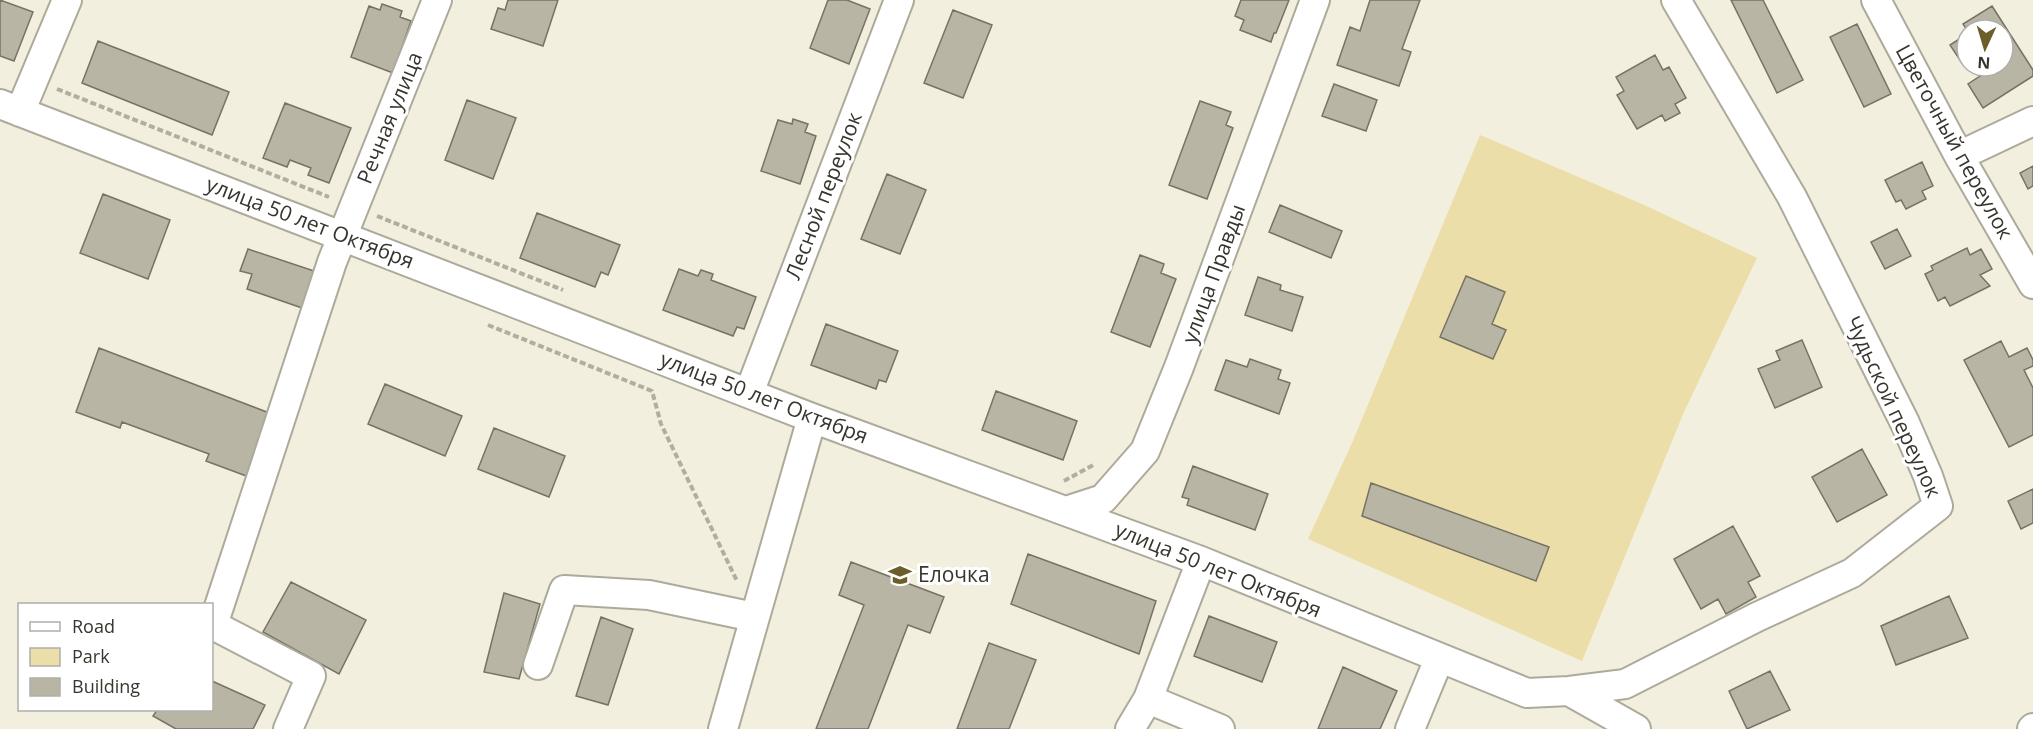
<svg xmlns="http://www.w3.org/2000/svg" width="2033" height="729" font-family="'Open Sans',sans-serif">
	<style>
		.green { fill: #ebdea9 }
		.building { fill: #b9b5a5; stroke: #767364; stroke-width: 1.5 }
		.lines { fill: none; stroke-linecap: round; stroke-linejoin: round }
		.minor-casing { stroke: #aeaa9b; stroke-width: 32 }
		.path { stroke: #b1aea0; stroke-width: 4; stroke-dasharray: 6 3; stroke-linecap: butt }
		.minor { stroke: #fff; stroke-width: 28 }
		.labels { text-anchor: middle; stroke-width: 6; stroke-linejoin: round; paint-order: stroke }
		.street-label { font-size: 21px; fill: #36352e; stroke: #fff }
		.poi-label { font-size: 21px; fill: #36352e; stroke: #fff; text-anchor: start }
	</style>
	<rect width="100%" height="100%" fill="#f3efde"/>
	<!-- green -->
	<path class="green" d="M 1480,135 L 1642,204 L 1757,258 L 1684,412 L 1582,661 L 1308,539 L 1352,443 Z"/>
	<!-- building -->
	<path class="building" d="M 0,0 L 33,12 L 14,61 L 0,56 Z
		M 508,0 L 558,0 L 543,46 L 491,29 L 498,8 L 505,10 Z
		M 828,0 L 847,0 L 870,9 L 849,64 L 810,48 Z
		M 1241,0 L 1289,0 L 1276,33 L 1274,33 L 1271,42 L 1240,30 L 1244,20 L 1235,16 Z
		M 1370,0 L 1420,0 L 1402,49 L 1411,52 L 1399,86 L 1337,65 L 1350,27 L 1360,31 Z
		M 1731,0 L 1763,0 L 1803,80 L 1777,93 Z
		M 382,4 L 402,11 L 400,17 L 411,21 L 393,73 L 351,57 L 369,6 L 380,10 Z
		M 1992,6 L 2033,70 L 2033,76 L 1983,108 L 1968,84 L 1980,76 L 1973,66 L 2003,66 L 2003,30 L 1967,30 L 1963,24 Z
		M 953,10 L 992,25 L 963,98 L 924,83 Z
		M 1857,24 L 1891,94 L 1864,107 L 1830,37 Z
		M 1967,34 L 1967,57 L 1960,60 L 1950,45 Z
		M 98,41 L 229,92 L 212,135 L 82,83 Z
		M 1655,55 L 1663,70 L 1669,67 L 1686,98 L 1675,104 L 1680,113 L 1665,121 L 1662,115 L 1637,129 L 1617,95 L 1624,91 L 1616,77 Z
		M 1334,84 L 1377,100 L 1366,131 L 1322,116 Z
		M 467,100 L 516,118 L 493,179 L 445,160 Z
		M 1200,101 L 1231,112 L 1226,125 L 1233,128 L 1207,199 L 1169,185 Z
		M 285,103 L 351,128 L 329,183 L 308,175 L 311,168 L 290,160 L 287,167 L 263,158 Z
		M 793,119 L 808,124 L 805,132 L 816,136 L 800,184 L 761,171 L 778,120 L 792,124 Z
		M 1922,162 L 1933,186 L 1922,191 L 1926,199 L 1906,209 L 1901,200 L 1896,202 L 1885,180 Z
		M 2033,166 L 2033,186 L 2028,189 L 2020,173 Z
		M 887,174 L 926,190 L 900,254 L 861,239 Z
		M 103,194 L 170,220 L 148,279 L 80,253 Z
		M 1280,205 L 1342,231 L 1331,258 L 1269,232 Z
		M 537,213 L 620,245 L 608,275 L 601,272 L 595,287 L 520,258 Z
		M 1897,229 L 1911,256 L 1885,269 L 1871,242 Z
		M 1967,248 L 1970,255 L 1981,249 L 1992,269 L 1980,275 L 1990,286 L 1950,306 L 1945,297 L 1938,301 L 1925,274 L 1933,270 L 1931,266 Z
		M 248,249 L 317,272 L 305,309 L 247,289 L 252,274 L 240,271 Z
		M 1140,255 L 1164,264 L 1161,273 L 1176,279 L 1150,347 L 1111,332 Z
		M 679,269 L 698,276 L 701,270 L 713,274 L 711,280 L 756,297 L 744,329 L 737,327 L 733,336 L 663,310 Z
		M 1466,276 L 1505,292 L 1492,324 L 1506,330 L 1493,359 L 1440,337 Z
		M 1258,277 L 1281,285 L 1280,290 L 1303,297 L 1292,331 L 1245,315 Z
		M 826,324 L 898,351 L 886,382 L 879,380 L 876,389 L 811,365 Z
		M 1802,340 L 1822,387 L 1775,408 L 1758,369 L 1780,360 L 1776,351 Z
		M 2001,341 L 2009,357 L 2027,348 L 2033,360 L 2033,366 L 2024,370 L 2033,388 L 2033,435 L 2009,447 L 1964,360 Z
		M 99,348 L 272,414 L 249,477 L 206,461 L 209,454 L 122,422 L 120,428 L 76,412 Z
		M 1250,359 L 1281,370 L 1278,379 L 1290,383 L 1279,414 L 1215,390 L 1226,360 L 1247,367 Z
		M 385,384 L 462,416 L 445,456 L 368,424 Z
		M 996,391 L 1077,421 L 1063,460 L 982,430 Z
		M 494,428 L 565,456 L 549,497 L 478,469 Z
		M 1862,449 L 1887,495 L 1837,522 L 1812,477 Z
		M 1193,466 L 1268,494 L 1255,530 L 1187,505 L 1189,499 L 1182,497 Z
		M 1371,483 L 1549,547 L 1536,581 L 1362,516 Z
		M 2033,489 L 2033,523 L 2021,529 L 2008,501 Z
		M 1733,526 L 1760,576 L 1748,582 L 1756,597 L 1726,614 L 1718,599 L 1701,609 L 1674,559 Z
		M 1028,554 L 1156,601 L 1139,654 L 1011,604 Z
		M 851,562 L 944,597 L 930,633 L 908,625 L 868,729 L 816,729 L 864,605 L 839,595 Z
		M 291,582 L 366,620 L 339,674 L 263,632 Z
		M 504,593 L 540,604 L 519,679 L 484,672 Z
		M 1949,596 L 1968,638 L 1896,665 L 1881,626 Z
		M 1209,616 L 1277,642 L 1262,682 L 1194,656 Z
		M 601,617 L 633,629 L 608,705 L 576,696 Z
		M 989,643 L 1036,660 L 1009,729 L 957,729 Z
		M 1343,667 L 1397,691 L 1380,729 L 1318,729 Z
		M 1770,671 L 1790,710 L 1747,729 L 1729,691 Z
		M 212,681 L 265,705 L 253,729 L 176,729 L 153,716 L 157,710 L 212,710 Z"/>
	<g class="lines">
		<!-- minor casing -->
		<g class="minor-casing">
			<path id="minor" d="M 1876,0 L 1959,156 L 2033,284
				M 0,104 L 812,418 L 1201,561 L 1527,693 L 1569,691 L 1625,684 L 1757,617 L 1852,573 L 1938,506 L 1928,476 L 1905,423 L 1792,197 L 1676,0
				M 20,112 L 67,0
				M 1959,156 L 2033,121
				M 749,393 L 899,0
				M 1066,511 L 1103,499 L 1145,451 L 1179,367 L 1315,0
				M 538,665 L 564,590 L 649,595 L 754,617
				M 1569,691 L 1636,729
				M 1148,699 L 1220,729
				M 288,729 L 311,676 L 213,625 L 332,262 L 437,0
				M 723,729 L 812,418
				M 1130,729 L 1148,699 L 1201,561
				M 1410,729 L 1439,659
				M 2032,729 L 2033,728"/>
		</g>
		<!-- path -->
		<path class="path" d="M 57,89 L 329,197
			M 377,216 L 563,290
			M 488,325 L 652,391 L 661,424 L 737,581
			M 1064,481 L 1095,464"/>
		<!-- minor -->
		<use href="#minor" class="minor"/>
	</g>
	<!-- icons -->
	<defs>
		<g id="school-bare" transform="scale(1.8)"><path d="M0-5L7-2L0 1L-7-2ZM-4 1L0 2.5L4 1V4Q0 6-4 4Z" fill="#6b5e2b" stroke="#fff" stroke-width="2.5" paint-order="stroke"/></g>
	</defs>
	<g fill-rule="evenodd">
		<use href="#school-bare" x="900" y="575"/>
	</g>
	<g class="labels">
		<!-- street labels -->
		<g class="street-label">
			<text transform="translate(390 118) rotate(-68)" y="7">Речная улица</text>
			<text transform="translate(1954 142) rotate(61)" y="7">Цветочный переулок</text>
			<text transform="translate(824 196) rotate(-69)" y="7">Лесной переулок</text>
			<text transform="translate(310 223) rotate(21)" y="7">улица 50 лет Октября</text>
			<text transform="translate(1214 274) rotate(-70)" y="7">улица Правды</text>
			<text transform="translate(764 398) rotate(21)" y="7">улица 50 лет Октября</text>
			<text transform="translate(1893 407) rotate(65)" y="7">Чудьской переулок</text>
			<text transform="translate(1218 570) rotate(22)" y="7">улица 50 лет Октября</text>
		</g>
		<!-- poi labels -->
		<g class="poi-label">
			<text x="918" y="582">Елочка</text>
		</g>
	</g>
	<!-- legend -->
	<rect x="18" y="603" width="195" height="108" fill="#ffffff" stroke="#afaeab" stroke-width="1.5"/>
	<rect x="30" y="622" width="30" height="9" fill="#ffffff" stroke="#afaeab" stroke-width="1.5"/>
	<text x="72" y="633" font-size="18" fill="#36352e">Road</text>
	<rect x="30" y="648" width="30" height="18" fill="#ebdea9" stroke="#afaeab" stroke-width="1.5"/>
	<text x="72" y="663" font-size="18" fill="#36352e">Park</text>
	<rect x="30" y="678" width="30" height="18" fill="#b9b5a5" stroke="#afaeab" stroke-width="1.5"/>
	<text x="72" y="693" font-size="18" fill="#36352e">Building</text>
	<!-- north arrow -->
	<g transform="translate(1985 48) rotate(184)"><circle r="28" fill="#ffffff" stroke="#afaeab" stroke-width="1.5"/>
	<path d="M0-4.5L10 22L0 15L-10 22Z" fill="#6b5e2b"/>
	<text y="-9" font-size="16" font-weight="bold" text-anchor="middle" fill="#36352e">N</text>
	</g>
</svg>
